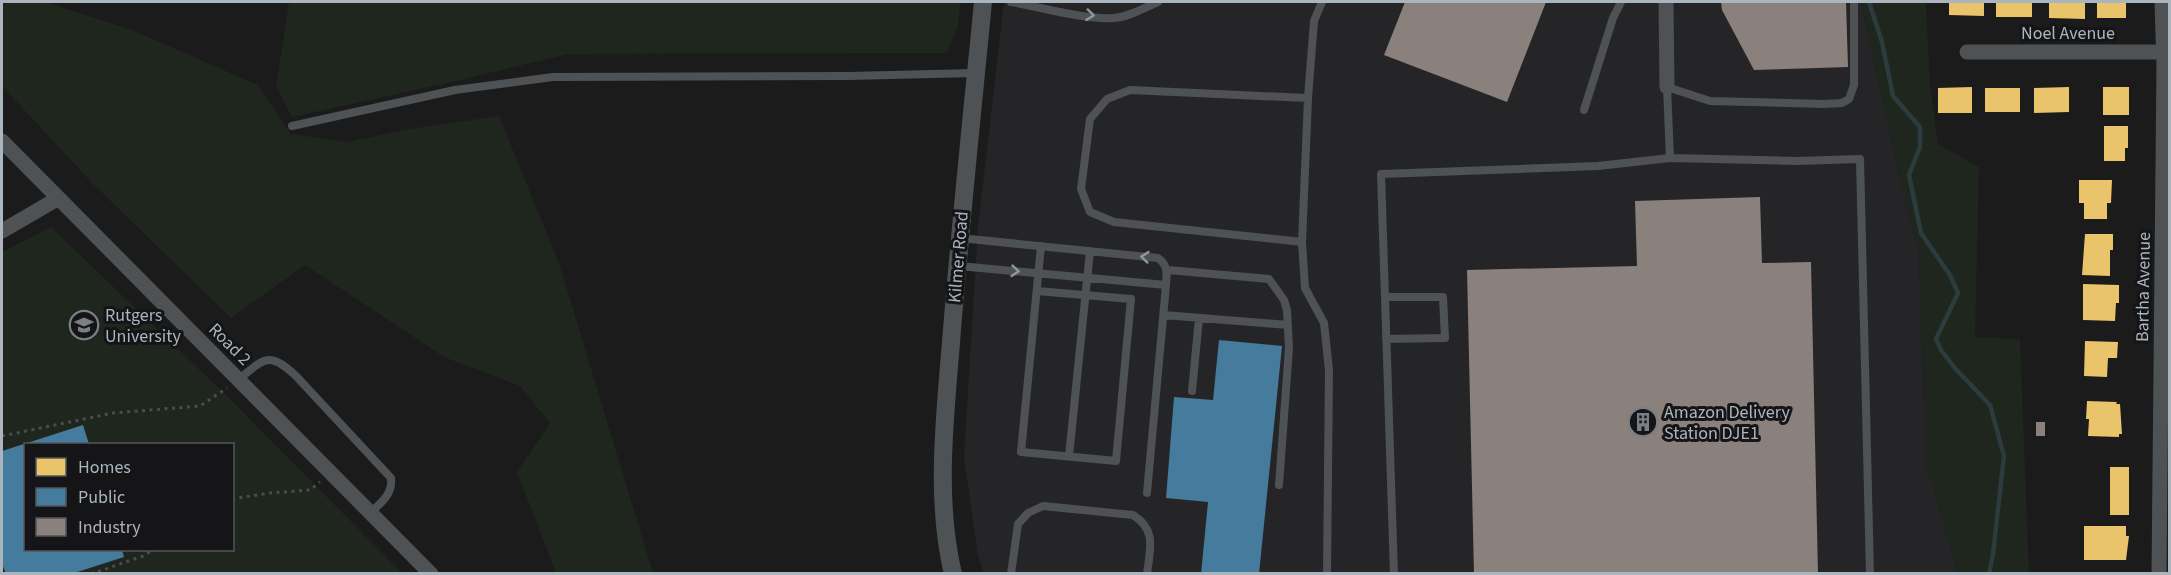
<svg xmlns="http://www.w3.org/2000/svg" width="2171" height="575" font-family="'Source Sans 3',sans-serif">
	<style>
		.built { fill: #252528 }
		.green { fill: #1f261e; fill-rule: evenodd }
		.homes { fill: #e9c46a }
		.public { fill: #457b9d }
		.industry { fill: #8a817c }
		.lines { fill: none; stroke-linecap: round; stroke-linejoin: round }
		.stream { stroke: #2c3b3e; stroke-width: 4.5 }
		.path { stroke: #4b4c4f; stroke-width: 3; stroke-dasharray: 3 4.5; stroke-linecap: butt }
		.service { stroke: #4f5254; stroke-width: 8 }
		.minor { stroke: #4f5254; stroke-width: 15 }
		.tertiary { stroke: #4f5254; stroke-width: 18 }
		.oneway { stroke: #8f979e }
		.labels { text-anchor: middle; stroke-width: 6; stroke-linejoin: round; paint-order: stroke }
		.street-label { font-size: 18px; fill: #abb5bd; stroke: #151518 }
		.poi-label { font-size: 18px; fill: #abb5bd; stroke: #151518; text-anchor: start }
	</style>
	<rect width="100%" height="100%" fill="#1b1b1b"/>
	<!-- built -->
	<path class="built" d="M 1004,2 L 1861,2 L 1903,192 L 1919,253 L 1926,463 L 1958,573 L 984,574 L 978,556 L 964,457 L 978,227 Z"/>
	<!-- green -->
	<path class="green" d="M 2,2 L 45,2 L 132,30 L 258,85 L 291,134 L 348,142 L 409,129 L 499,116 L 559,263 L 653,573 L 556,573 L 517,472 L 550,423 L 520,386 L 444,357 L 305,265 L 231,318 L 93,184 L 2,86 Z
		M 289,2 L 961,2 L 957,28 L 947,53 L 568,54 L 439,85 L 292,117 L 276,86 Z
		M 1861,2 L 1926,2 L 1930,85 L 1938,144 L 1979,167 L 1975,337 L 2020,339 L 2029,573 L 1958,573 L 1926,463 L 1919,253 L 1903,192 Z
		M 51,227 L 230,399 L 402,573 L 2,574 L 2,252 ZM 26,444 L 232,444 L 232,550 L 26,550 Z"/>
	<!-- homes -->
	<path class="homes" d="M 1949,2 L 1984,2 L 1984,16 L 1949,15 Z
		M 1996,2 L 2032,2 L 2032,17 L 1996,17 Z
		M 2049,2 L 2085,2 L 2085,19 L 2049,18 Z
		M 2097,2 L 2126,2 L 2126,18 L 2097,18 Z
		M 1972,87 L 1972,113 L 1938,113 L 1938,88 Z
		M 2069,87 L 2069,112 L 2034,113 L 2034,88 Z
		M 2103,87 L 2129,87 L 2129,115 L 2103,115 Z
		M 1985,88 L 2020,88 L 2020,112 L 1985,112 Z
		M 2104,126 L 2128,126 L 2128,148 L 2125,148 L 2125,161 L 2104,161 Z
		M 2079,180 L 2112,180 L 2111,203 L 2107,203 L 2107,219 L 2084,219 L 2084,203 L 2079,203 Z
		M 2085,234 L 2113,234 L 2113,250 L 2110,250 L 2110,276 L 2082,275 Z
		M 2083,284 L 2119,285 L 2119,303 L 2116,303 L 2115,321 L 2083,320 Z
		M 2085,341 L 2118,342 L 2117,358 L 2108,358 L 2107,377 L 2084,376 Z
		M 2087,401 L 2117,402 L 2116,404 L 2120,404 L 2122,434 L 2119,434 L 2119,437 L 2088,436 L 2089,419 L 2086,419 Z
		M 2110,467 L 2129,467 L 2129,515 L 2110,515 Z
		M 2084,526 L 2126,526 L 2126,536 L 2129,536 L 2126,560 L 2084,560 Z"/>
	<!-- public -->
	<path class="public" d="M 1219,340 L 1282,346 L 1259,574 L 1201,574 L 1208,502 L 1166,498 L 1174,397 L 1213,400 Z
		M 83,425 L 89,444 L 26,444 L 26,550 L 122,550 L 124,557 L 71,574 L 6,574 L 2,564 L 2,451 Z"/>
	<!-- industry -->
	<path class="industry" d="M 1405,2 L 1546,2 L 1507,102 L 1384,55 Z
		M 1721,2 L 1846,2 L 1848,67 L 1754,70 L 1722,10 Z
		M 1760,197 L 1762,263 L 1811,262 L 1818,574 L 1474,574 L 1467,270 L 1637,266 L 1635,201 Z
		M 2036,422 L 2045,422 L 2045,436 L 2036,436 Z"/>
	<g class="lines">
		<!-- stream -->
		<path class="stream" d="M 1869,2 L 1882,42 L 1893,96 L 1920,127 L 1920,147 L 1909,175 L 1921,233 L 1950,275 L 1958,293 L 1936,339 L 1941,350 L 1954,367 L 1990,405 L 2004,456 L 1993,554 L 1989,574"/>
		<!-- path -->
		<path class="path" d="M 2,436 L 113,413 L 200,406 L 227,388
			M 232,499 L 269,493 L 310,490 L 320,482
			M 91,574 L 143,556 L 153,550"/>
		<!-- service -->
		<path class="service" d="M 1011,2 C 1041,7 1084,20 1114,18 C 1129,17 1144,8 1158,2
			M 1308,98 L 1314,21 L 1322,2
			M 1584,110 L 1613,18 L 1621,2
			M 292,126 L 455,90 L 553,77 L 849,76 L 975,73
			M 1670,158 L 1667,87 L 1710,101 L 1824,104 L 1842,103 L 1849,99 L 1854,85 L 1854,2
			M 1302,242 L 1114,222 L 1090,212 L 1081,189 L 1090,119 L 1107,99 L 1130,90 L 1308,98 L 1302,242 L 1305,288 L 1324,323 L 1329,370 L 1327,574
			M 959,266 L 1166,285 C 1167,273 1168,265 1158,258 L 960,238
			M 1168,270 L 1269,279 L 1284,300 L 1287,310 L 1289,348 L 1279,485
			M 1037,291 L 1131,299 L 1116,461 L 1021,452 L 1041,246
			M 1385,297 L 1443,297 L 1445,338 L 1386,339
			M 1164,315 L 1288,325
			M 238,380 C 264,359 268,350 296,376 L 391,478 C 393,494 381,503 370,513
			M 1192,391 L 1199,318
			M 1069,456 L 1090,251
			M 1147,493 L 1166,285
			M 1011,574 L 1018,524 L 1028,513 L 1043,506 L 1133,515 C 1157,530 1150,549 1147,574
			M 1394,574 L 1381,174 L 1598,166 L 1670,158 L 1797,161 L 1860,159 L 1870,574"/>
		<!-- minor -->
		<path class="minor" d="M 1666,2 L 1667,87
			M 1967,52 L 2170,52
			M 2,141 L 431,574
			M 2,231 L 57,199
			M 2159,574 L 2164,65 L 2162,2"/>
		<!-- tertiary -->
		<path class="tertiary" d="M 953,574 C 935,498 945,418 951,342 C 960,228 972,115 983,2"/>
	</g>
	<!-- one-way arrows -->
	<defs><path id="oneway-chevron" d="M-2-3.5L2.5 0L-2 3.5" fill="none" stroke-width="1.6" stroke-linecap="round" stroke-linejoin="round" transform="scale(1.5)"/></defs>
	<g class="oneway">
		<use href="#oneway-chevron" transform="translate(1090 15) rotate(7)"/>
		<use href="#oneway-chevron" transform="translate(1145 257) rotate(-174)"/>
		<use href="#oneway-chevron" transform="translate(1015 271) rotate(5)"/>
	</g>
	<!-- icons -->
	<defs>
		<g id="university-ring" transform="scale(1.5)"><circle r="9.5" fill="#151518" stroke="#797f84" stroke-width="1.5"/><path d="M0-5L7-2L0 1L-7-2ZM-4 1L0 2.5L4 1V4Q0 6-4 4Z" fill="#797f84"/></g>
		<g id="building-ring" transform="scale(1.5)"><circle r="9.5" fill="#151518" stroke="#797f84" stroke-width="1.5"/><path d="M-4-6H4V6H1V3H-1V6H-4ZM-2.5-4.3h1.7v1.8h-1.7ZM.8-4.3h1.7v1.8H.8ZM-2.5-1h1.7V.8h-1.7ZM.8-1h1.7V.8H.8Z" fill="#797f84"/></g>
	</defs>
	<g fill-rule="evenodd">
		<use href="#university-ring" x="84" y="325"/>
		<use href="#building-ring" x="1643" y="422"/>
	</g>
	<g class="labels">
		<!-- street labels -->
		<g class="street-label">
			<text x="2068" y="39">Noel Avenue</text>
			<text transform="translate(958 257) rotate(-85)" y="6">Kilmer Road</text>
			<text transform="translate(2143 287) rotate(-89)" y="6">Bartha Avenue</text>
			<text transform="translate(230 344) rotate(45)" y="6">Road 2</text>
		</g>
		<!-- poi labels -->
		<g class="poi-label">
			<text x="105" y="321">Rutgers<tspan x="105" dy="21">University</tspan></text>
			<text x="1664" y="418">Amazon Delivery<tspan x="1664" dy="21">Station DJE1</tspan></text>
		</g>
	</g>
	<!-- border -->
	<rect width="2171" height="575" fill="none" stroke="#abb5bd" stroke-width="6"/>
	<!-- legend -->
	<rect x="24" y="443" width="210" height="108" fill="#151518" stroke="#51555a" stroke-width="1.5"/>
	<rect x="36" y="458" width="30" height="18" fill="#e9c46a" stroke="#51555a" stroke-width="1.5"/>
	<text x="78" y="473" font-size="18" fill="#abb5bd">Homes</text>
	<rect x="36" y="488" width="30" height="18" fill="#457b9d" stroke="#51555a" stroke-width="1.5"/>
	<text x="78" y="503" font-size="18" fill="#abb5bd">Public</text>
	<rect x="36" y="518" width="30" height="18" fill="#8a817c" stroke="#51555a" stroke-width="1.5"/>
	<text x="78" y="533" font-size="18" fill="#abb5bd">Industry</text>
</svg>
